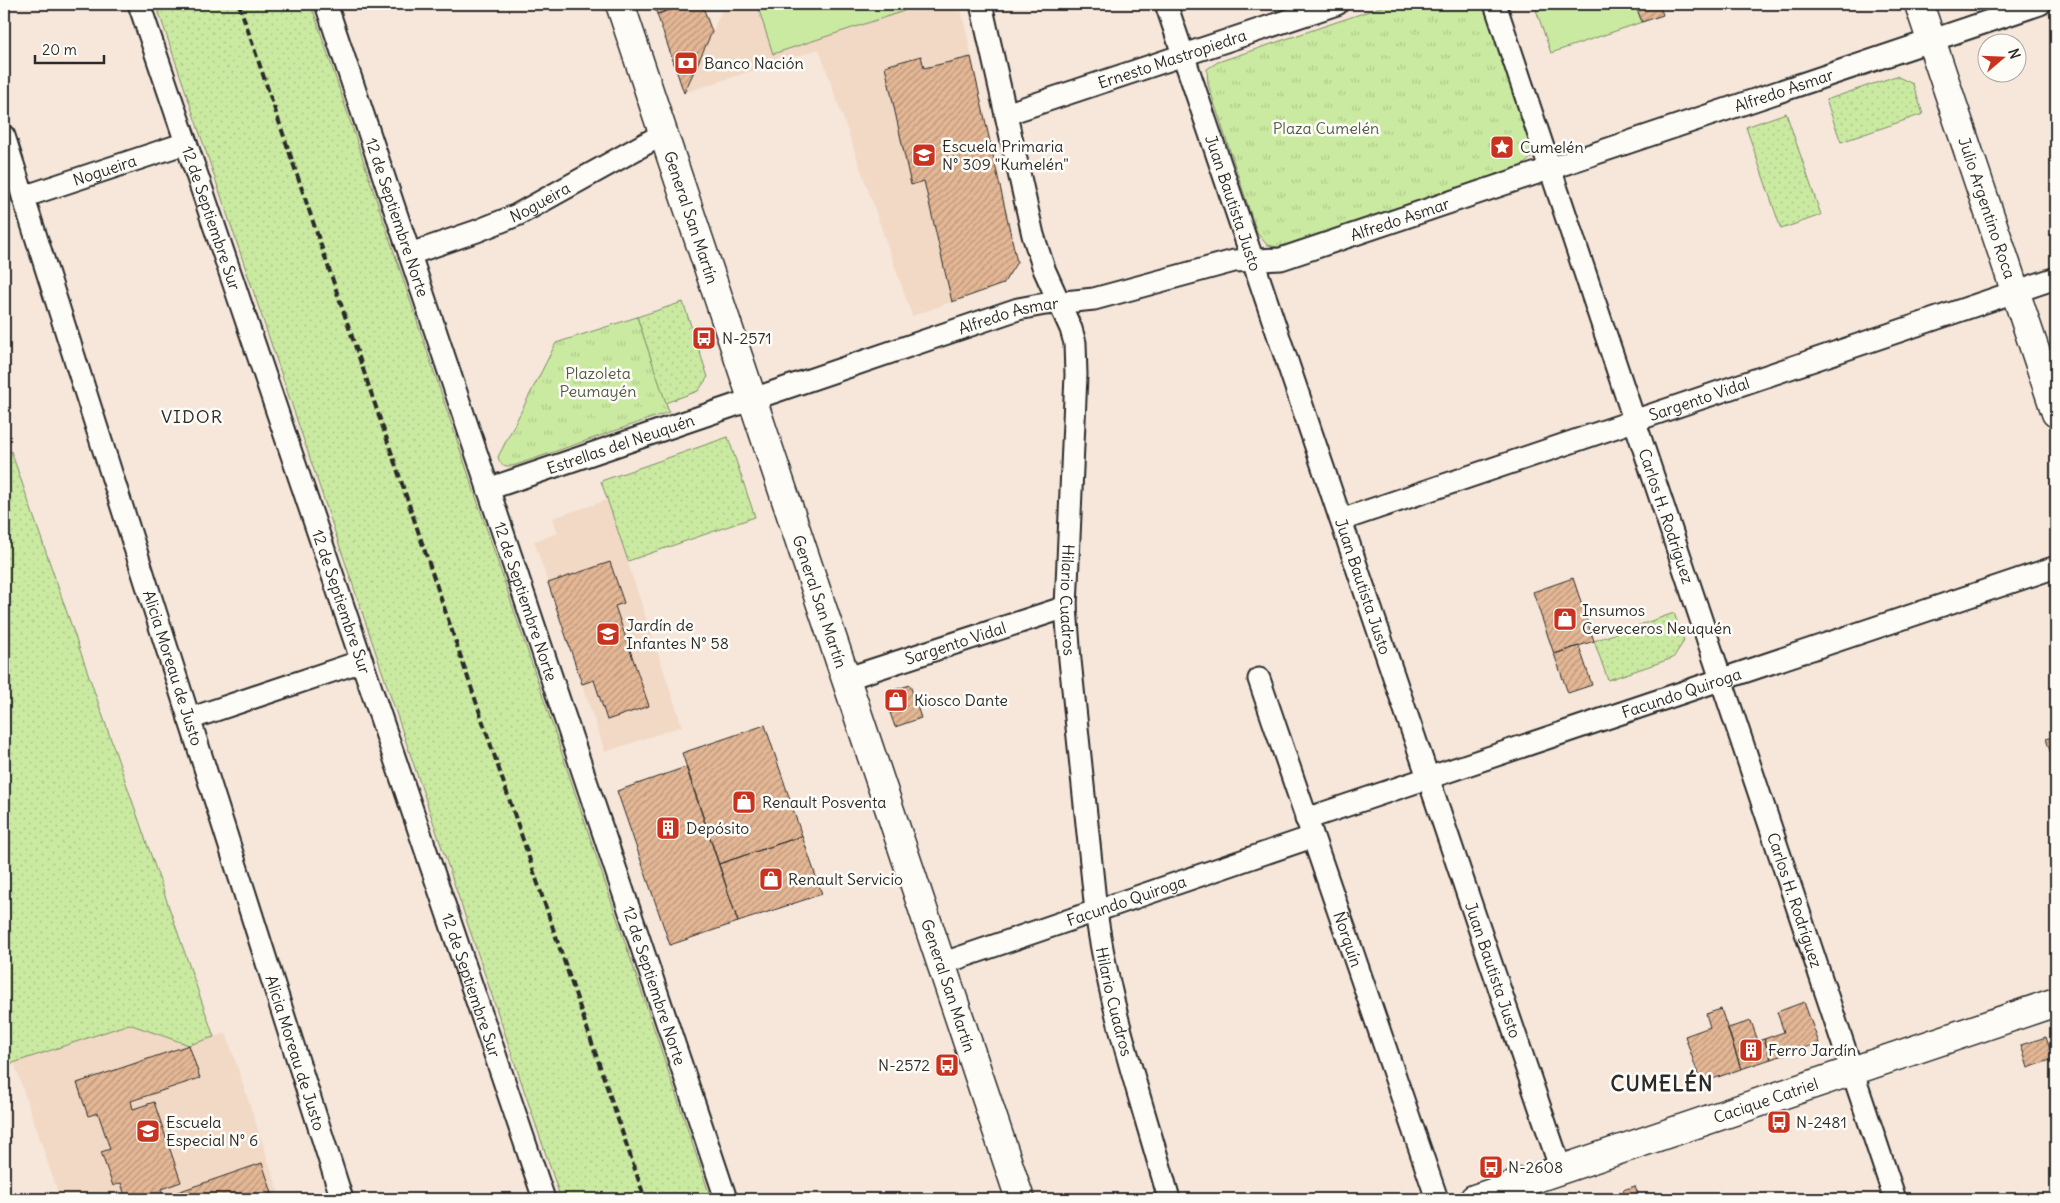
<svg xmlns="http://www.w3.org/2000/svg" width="2060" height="1203" font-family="Delius,sans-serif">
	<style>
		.built { fill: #f1d9c5 }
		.grass { fill: url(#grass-dots); stroke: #7b8a66 }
		.park { fill: url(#park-tufts); stroke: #7b8a66 }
		.garden { fill: #cbeaa1; stroke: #7b8a66 }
		.building { fill: url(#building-hatch); stroke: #2b2b2b }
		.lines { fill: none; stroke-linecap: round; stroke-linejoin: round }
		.street-casing { stroke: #2b2b2b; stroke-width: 25 }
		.secondary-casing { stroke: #2b2b2b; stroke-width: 31 }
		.street { stroke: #fdfcf7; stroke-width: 21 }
		.secondary { stroke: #fdfcf7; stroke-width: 28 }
		.rail { stroke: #2b2b2b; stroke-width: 4; stroke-dasharray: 8 4; stroke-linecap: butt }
		.labels { text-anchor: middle; stroke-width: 5; stroke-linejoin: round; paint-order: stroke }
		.street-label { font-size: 16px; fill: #2b2b2b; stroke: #fdfcf7 }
		.poi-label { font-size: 16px; fill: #2b2b2b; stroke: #fdfcf7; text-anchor: start }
		.park-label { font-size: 16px; fill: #535b48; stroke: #fdfcf7 }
		.neighbourhood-label { font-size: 18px; letter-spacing: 1px; fill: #2b2b2b; stroke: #fdfcf7 }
		.district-label { font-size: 21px; font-weight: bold; letter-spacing: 1px; fill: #2b2b2b; stroke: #fdfcf7 }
	</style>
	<defs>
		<pattern id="grass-dots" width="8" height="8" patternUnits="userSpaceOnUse" patternTransform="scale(1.25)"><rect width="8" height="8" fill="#cbeaa1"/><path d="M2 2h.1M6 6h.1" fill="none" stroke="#aec98b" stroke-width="1.8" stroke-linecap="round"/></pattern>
		<pattern id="park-tufts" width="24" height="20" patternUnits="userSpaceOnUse" patternTransform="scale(1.25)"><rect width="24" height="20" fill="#cbeaa1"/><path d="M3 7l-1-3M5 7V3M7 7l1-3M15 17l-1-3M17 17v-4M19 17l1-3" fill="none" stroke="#aec98b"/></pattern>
		<pattern id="building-hatch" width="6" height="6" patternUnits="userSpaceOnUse" patternTransform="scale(1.25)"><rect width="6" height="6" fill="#e4b795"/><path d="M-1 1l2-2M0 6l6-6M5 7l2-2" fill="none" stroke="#b9957a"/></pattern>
	</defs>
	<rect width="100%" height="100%" fill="#f6e7da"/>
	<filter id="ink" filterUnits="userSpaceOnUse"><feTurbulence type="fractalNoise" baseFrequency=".02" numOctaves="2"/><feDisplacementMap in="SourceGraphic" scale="10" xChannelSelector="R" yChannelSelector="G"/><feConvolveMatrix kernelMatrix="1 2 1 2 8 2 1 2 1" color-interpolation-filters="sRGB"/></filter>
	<g filter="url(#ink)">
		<!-- built -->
		<path class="built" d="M 725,4 L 960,4 L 1017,262 L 1003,284 L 912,316 L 819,49 L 684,93 Z
			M 607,500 L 682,726 L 605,752 L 534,541 L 558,533 L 553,518 Z
			M 129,1024 L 189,1045 L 226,1033 L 281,1199 L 60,1199 L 14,1062 Z"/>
		<!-- grass -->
		<path class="grass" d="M 156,4 L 311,4 L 711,1199 L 561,1199 Z
			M 1896,76 L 1913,84 L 1923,114 L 1841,142 L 1826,100 Z
			M 1786,113 L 1821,215 L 1781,229 L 1746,127 Z
			M 683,302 L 708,377 L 698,391 L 665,403 L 637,317 Z
			M 728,437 L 755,517 L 628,561 L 601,481 Z
			M 11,451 L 214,1037 L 189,1045 L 129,1024 L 4,1066 L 4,453 Z
			M 1674,613 L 1684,641 L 1673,658 L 1608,680 L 1594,641 Z"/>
		<!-- park -->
		<path class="park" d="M 1390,4 L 1484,4 L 1532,148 L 1531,158 L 1523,165 L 1278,247 L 1267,245 L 1257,233 L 1208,84 L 1207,69 L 1218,62 Z
			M 637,317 L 669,412 L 516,465 C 507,467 501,467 498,457 L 556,343 Z"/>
		<!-- garden -->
		<path class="garden" d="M 757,4 L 901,4 L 904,11 L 773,54 Z
			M 1534,4 L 1635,4 L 1642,22 L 1551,53 Z"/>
		<!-- building -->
		<path class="building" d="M 653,4 L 689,4 L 657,14 Z
			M 689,4 L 702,4 L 712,32 L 684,93 L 657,14 Z
			M 1635,4 L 1659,4 L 1663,15 L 1642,22 Z
			M 921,56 L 924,68 L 971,57 L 1017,262 L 1003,284 L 952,302 L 924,181 L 911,185 L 885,66 Z
			M 610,562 L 624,603 L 615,606 L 649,706 L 607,720 L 594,680 L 582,684 L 548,583 Z
			M 1573,578 L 1594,641 L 1554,654 L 1533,592 Z
			M 1579,646 L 1592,685 L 1568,693 L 1554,654 Z
			M 910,685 L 921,718 L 895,727 L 887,704 L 894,690 Z
			M 765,725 L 802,836 L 719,864 L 682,753 Z
			M 2056,736 L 2056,769 L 2046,739 Z
			M 686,767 L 738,922 L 670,945 L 617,791 Z
			M 802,836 L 822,894 L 738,922 L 719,864 Z
			M 1804,1002 L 1819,1043 L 1771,1059 L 1764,1039 L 1784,1032 L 1777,1012 Z
			M 1721,1009 L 1741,1069 L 1701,1083 L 1685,1036 L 1710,1027 L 1706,1014 Z
			M 1751,1021 L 1758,1041 L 1764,1039 L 1771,1059 L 1741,1069 L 1728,1028 Z
			M 2046,1037 L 2053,1059 L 2028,1068 L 2021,1045 Z
			M 189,1045 L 200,1078 L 131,1101 L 133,1109 L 154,1102 L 181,1182 L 161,1189 L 163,1197 L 262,1163 L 274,1199 L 126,1199 L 121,1183 L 113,1186 L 101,1152 L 110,1149 L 98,1113 L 88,1116 L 77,1083 Z
			M 1635,1186 L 1640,1199 L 1627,1199 L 1623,1190 Z"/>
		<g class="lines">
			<!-- street casing -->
			<g class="street-casing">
				<g id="street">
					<path id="s1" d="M 139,4 L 544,1199"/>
					<path id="s2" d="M 326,4 L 726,1199"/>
					<path id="s3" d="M 981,4 L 1033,235 L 1044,269 L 1071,329 L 1075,343 L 1076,375 L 1066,607 L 1070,660 L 1096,911 C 1109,1008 1143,1105 1169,1199"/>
					<path id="s4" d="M 1166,4 L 1561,1170"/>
					<path id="s5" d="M 1495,4 L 1895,1199"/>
					<path id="s6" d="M 1006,114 L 1337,4"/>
					<path id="s7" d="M 4,136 L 342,1199"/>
					<path id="s8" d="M 23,197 L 186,143"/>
					<path id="s9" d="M 410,254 L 477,231 L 517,215 L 663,134"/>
					<path id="s10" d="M 488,489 L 1018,309 L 1045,304 L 1094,299 L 1234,261 L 1281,259 L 2040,4"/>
					<path id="s11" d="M 1341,520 L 2056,278"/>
					<path id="s12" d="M 845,679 L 1066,607"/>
					<path id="s13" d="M 1259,679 L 1437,1199"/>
					<path d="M 189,719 L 362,661"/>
					<path id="s14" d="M 1306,819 L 2056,567"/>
					<path id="s15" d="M 941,964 L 1312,837"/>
				</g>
			</g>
			<!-- secondary casing -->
			<g class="secondary-casing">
				<g id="secondary">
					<path id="s16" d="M 620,4 L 1020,1199"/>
					<path id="s17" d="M 1919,4 L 2056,413"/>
					<path id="s18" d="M 1474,1199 L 2056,1002"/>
				</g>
			</g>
			<!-- street -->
			<use href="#street" class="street"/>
			<!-- secondary -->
			<use href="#secondary" class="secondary"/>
			<!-- rail -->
			<path class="rail" d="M 239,4 L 645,1199"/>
		</g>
	</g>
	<!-- icons -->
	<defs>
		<g id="bank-square" transform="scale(1.25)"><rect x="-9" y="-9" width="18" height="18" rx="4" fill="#c8321e" stroke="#fdfcf7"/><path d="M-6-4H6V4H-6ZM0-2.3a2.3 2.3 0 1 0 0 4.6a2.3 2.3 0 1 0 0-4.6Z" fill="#fff"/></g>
		<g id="sight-square" transform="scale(1.25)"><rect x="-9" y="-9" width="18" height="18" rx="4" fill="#c8321e" stroke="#fdfcf7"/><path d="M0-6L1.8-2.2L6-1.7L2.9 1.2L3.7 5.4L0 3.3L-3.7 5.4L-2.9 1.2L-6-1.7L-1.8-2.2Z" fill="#fff"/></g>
		<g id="school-square" transform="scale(1.25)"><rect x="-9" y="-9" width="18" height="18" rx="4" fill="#c8321e" stroke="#fdfcf7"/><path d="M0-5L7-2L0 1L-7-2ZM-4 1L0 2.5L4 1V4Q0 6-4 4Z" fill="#fff"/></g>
		<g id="bus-square" transform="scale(1.25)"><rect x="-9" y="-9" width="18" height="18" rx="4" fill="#c8321e" stroke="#fdfcf7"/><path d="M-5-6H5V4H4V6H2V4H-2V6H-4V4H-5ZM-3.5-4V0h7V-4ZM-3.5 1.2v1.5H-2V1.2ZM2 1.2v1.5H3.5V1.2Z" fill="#fff"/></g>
		<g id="shop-square" transform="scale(1.25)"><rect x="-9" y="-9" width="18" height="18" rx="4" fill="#c8321e" stroke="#fdfcf7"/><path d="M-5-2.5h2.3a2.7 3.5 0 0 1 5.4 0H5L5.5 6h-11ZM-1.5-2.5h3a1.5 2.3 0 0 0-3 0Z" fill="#fff"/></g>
		<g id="building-square" transform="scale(1.25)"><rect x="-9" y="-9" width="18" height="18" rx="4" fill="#c8321e" stroke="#fdfcf7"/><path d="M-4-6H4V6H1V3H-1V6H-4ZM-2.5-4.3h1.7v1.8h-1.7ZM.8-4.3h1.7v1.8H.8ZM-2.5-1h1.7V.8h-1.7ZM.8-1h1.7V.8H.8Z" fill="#fff"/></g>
	</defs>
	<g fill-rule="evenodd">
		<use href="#bank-square" x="686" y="63"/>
		<use href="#sight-square" x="1502" y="147"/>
		<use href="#school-square" x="924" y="155"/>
		<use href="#bus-square" x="704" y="338"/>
		<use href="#shop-square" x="1565" y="619"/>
		<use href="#school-square" x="608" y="634"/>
		<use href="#shop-square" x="896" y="700"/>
		<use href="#shop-square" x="744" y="802"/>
		<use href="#building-square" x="668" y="828"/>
		<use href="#shop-square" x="771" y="879"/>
		<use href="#building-square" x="1751" y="1050"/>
		<use href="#bus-square" x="947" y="1065"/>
		<use href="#bus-square" x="1779" y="1122"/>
		<use href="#school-square" x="148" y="1131"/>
		<use href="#bus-square" x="1491" y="1167"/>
	</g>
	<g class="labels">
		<!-- street labels -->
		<g class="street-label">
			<text dy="6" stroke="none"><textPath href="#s6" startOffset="175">Ernesto Mastropiedra</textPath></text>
			<text dy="6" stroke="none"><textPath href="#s10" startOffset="1359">Alfredo Asmar</textPath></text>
			<text dy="6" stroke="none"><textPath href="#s8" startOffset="86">Nogueira</textPath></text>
			<text dy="6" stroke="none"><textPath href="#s9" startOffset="140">Nogueira</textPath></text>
			<text dy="6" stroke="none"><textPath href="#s4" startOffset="210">Juan Bautista Justo</textPath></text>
			<text dy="6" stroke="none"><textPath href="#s17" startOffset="215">Julio Argentino Roca</textPath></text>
			<text dy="6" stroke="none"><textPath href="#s2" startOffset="225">12 de Septiembre Norte</textPath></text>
			<text dy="6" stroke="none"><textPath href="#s16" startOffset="225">General San Martín</textPath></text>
			<text dy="6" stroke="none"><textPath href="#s1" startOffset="226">12 de Septiembre Sur</textPath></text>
			<text dy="6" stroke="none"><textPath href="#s10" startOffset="954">Alfredo Asmar</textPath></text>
			<text dy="6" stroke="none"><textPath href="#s10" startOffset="549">Alfredo Asmar</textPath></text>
			<text dy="6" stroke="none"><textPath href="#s11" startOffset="378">Sargento Vidal</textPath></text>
			<text dy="6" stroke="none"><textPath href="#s10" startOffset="140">Estrellas del Neuquén</textPath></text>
			<text dy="6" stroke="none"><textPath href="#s5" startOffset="540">Carlos H. Rodríguez</textPath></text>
			<text dy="6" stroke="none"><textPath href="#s4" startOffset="615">Juan Bautista Justo</textPath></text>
			<text dy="6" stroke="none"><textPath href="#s3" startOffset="610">Hilario Cuadros</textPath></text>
			<text dy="6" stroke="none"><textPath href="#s1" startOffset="631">12 de Septiembre Sur</textPath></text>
			<text dy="6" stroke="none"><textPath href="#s2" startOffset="630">12 de Septiembre Norte</textPath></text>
			<text dy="6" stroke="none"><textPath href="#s16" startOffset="630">General San Martín</textPath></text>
			<text dy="6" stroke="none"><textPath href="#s12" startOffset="116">Sargento Vidal</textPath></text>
			<text dy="6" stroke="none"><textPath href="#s7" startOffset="558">Alicia Moreau de Justo</textPath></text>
			<text dy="6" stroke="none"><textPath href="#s14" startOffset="396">Facundo Quiroga</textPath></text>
			<text dy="6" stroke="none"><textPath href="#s5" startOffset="945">Carlos H. Rodríguez</textPath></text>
			<text dy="6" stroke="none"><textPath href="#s15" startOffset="196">Facundo Quiroga</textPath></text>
			<text dy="6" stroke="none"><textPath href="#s13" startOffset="275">Ñorquín</textPath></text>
			<text dy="6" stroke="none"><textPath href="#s4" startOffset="1020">Juan Bautista Justo</textPath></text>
			<text dy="6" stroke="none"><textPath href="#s1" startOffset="1036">12 de Septiembre Sur</textPath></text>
			<text dy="6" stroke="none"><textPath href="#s2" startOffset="1035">12 de Septiembre Norte</textPath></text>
			<text dy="6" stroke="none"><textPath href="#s16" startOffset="1035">General San Martín</textPath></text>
			<text dy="6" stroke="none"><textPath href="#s3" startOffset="1015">Hilario Cuadros</textPath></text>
			<text dy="6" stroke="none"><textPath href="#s7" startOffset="962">Alicia Moreau de Justo</textPath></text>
			<text dy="6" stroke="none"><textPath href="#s18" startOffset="308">Cacique Catriel</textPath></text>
		</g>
		<!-- poi labels -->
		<g class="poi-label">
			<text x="704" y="69">Banco Nación</text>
			<text x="942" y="152">Escuela Primaria<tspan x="942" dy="18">N° 309 "Kumelén"</tspan></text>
			<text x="1520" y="153">Cumelén</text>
			<text x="722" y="344">N-2571</text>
			<text x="1582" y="616">Insumos<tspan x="1582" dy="18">Cerveceros Neuquén</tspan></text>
			<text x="626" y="631">Jardín de<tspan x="626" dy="18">Infantes N° 58</tspan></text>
			<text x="914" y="706">Kiosco Dante</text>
			<text x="762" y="808">Renault Posventa</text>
			<text x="686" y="834">Depósito</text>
			<text x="788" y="885">Renault Servicio</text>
			<text x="1768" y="1056">Ferro Jardín</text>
			<text x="930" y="1071" text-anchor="end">N-2572</text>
			<text x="166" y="1128">Escuela<tspan x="166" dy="18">Especial N° 6</tspan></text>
			<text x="1796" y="1128">N-2481</text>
			<text x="1508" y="1173">N-2608</text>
		</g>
		<!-- park labels -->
		<g class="park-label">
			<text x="1326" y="134">Plaza Cumelén</text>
			<text x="598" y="379">Plazoleta<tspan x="598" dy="18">Peumayén</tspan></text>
		</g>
		<!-- neighbourhood labels -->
		<g class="neighbourhood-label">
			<text x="192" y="423">VIDOR</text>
		</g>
		<!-- district labels -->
		<g class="district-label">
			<text x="1662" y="1091">CUMELÉN</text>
		</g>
	</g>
	<!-- margin -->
	<rect width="2060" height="1203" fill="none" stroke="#fdfcf7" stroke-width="20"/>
	<rect x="10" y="10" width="2040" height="1183" fill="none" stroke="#2b2b2b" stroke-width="2" filter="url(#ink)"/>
	<!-- north arrow -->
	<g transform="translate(2002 58) rotate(71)"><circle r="24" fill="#fdfcf7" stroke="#a9a8a5"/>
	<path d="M0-4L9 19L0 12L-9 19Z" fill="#c8321e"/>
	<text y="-8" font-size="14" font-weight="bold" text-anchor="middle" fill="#2b2b2b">N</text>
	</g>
	<!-- scale -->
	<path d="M35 55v8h69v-8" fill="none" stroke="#2b2b2b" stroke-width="2.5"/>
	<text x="42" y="55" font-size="15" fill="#2b2b2b" stroke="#fdfcf7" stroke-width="4" paint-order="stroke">20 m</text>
</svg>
